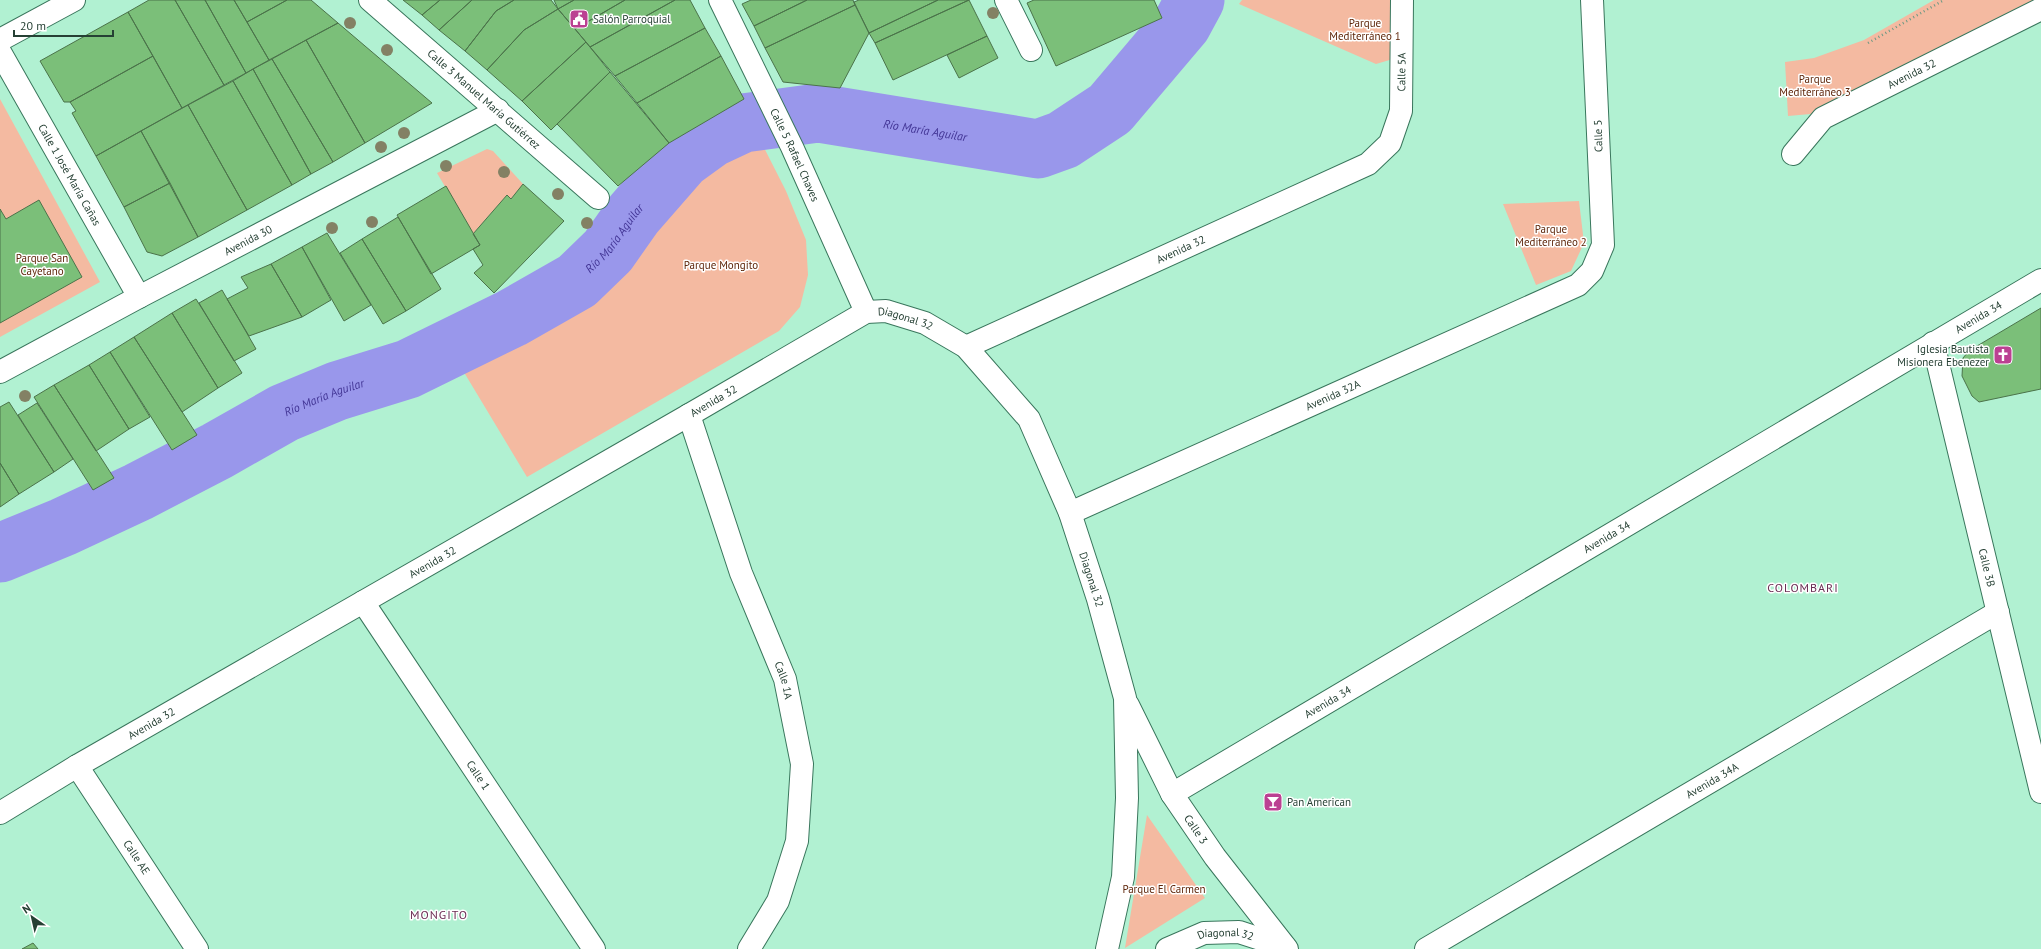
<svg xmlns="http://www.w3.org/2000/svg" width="2041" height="949" font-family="'PT Sans',sans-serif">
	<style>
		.green { fill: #f4baa1 }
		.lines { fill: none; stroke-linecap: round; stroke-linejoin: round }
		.river { stroke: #9997eb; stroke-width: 59 }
		.building { fill: #7bbf79; stroke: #4b734a }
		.minor-casing { stroke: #39765c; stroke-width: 24 }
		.path { stroke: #6c9984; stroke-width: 2.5; stroke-dasharray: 1 3; stroke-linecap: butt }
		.minor { stroke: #fff; stroke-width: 22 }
		.tree { fill: #838164 }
		.labels { text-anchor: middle; stroke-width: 3; stroke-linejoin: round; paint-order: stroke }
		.poi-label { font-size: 11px; fill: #264034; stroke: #fff; text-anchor: start }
		.park-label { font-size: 11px; fill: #5e260a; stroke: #fff }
		.street-label { font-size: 11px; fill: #264034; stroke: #fff }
		.water-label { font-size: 12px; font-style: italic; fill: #433696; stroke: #fff }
		.neighbourhood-label { font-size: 12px; letter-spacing: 1px; fill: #6a2d53; stroke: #fff }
	</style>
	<rect width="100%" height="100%" fill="#b1f1d2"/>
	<!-- green -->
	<path class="green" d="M 1242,0 L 1394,0 L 1393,59 L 1376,64 L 1239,4 Z
		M 1934,0 L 2041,0 L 1822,113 L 1788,116 L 1785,62 L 1814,58 L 1864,40 Z
		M 0,99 L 100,282 L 0,337 Z
		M 756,132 L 786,191 L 806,240 L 808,275 L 800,307 L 779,331 L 527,477 L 456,359 L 586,288 L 620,254 L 647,218 L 692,168 L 739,137 Z
		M 487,149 L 493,151 L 523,184 L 511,199 L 507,195 L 473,234 L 437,173 Z
		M 1579,201 L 1584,243 L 1571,271 L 1536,285 L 1503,204 Z
		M 1147,815 L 1205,898 L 1125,948 Z"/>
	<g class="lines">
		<!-- river -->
		<path class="river" id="s1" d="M 0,553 L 63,527 L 138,492 L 217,451 L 284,413 L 337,391 L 408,369 L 512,318 L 577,281 L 608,251 L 634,214 L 682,159 L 711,138 L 743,123 L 818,113 L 1038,149 L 1063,140 L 1110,109 L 1182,24 L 1195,0"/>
	</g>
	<!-- building -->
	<path class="building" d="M 149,0 L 175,0 L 224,85 L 182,108 L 128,12 Z
		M 175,0 L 205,0 L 246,73 L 224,85 Z
		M 205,0 L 234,0 L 269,60 L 246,73 Z
		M 234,0 L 287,0 L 247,22 Z
		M 287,0 L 311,0 L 338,23 L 269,60 L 247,22 Z
		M 403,0 L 440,0 L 422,15 Z
		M 440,0 L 472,0 L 439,30 L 422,15 Z
		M 472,0 L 514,0 L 496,11 L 465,51 L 439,30 Z
		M 514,0 L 551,0 L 558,9 L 524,30 L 487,70 L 465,51 L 496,11 Z
		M 554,0 L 574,0 L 558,9 Z
		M 574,0 L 625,0 L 575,29 L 558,9 Z
		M 625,0 L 675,0 L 590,47 L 575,29 Z
		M 675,0 L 690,0 L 705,28 L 615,76 L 590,47 Z
		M 751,0 L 807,0 L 754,26 L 742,4 Z
		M 807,0 L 853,0 L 855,5 L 765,48 L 754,26 Z
		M 859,0 L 938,0 L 869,33 L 854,2 Z
		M 938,0 L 969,0 L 875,43 L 869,33 Z
		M 969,0 L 987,36 L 893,80 L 875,43 Z
		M 1034,0 L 1154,0 L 1162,18 L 1056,66 L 1027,3 Z
		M 855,5 L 869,33 L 840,88 L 783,82 L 765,48 Z
		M 558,9 L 586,42 L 522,101 L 487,70 L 524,30 Z
		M 128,12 L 153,56 L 70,102 L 64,102 L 40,61 Z
		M 338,23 L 432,103 L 365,143 L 306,40 Z
		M 705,28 L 721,56 L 637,103 L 615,76 Z
		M 987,36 L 998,58 L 959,78 L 947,55 Z
		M 306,40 L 365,143 L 333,162 L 272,59 Z
		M 586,42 L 610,72 L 551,130 L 522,101 Z
		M 153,56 L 182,108 L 96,156 L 72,113 L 76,111 L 70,102 Z
		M 721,56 L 744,99 L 669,143 L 637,103 Z
		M 272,59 L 333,162 L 311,174 L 253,69 Z
		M 253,69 L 311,174 L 292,185 L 233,81 Z
		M 610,72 L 669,143 L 618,186 L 557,124 Z
		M 233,81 L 292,185 L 247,210 L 188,105 Z
		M 188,105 L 247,210 L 198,237 L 141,131 Z
		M 141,131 L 170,183 L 124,207 L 96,156 Z
		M 170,183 L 198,237 L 162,256 L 147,252 L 124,207 Z
		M 523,184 L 564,221 L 494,293 L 474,273 L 483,265 L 473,249 L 480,245 L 473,234 L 507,195 L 511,199 Z
		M 446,186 L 480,245 L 431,274 L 397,215 Z
		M 39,200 L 82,277 L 0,323 L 0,209 L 6,219 Z
		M 398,217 L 441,289 L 406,311 L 362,239 Z
		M 327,233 L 371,305 L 344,321 L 302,247 Z
		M 362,239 L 406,311 L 383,324 L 340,253 Z
		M 302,247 L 331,300 L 302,317 L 271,264 Z
		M 271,264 L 302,317 L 249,336 L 227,299 L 248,288 L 241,277 Z
		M 222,290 L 256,349 L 234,361 L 199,303 Z
		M 196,299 L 242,373 L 218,388 L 172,313 Z
		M 2041,308 L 2041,389 L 1979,402 L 1972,396 L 1962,376 L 1963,358 L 1968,352 L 1977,346 Z
		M 172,313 L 218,388 L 182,412 L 134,337 Z
		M 134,337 L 197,435 L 172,450 L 110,352 Z
		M 110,352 L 150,417 L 129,429 L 89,365 Z
		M 89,365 L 129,429 L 96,451 L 54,385 Z
		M 54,385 L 114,478 L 93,490 L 34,397 Z
		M 9,402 L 54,472 L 19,494 L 0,463 L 0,407 Z
		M 37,403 L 73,459 L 54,472 L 18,415 Z
		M 0,463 L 19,494 L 0,507 Z
		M 33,943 L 38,949 L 22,949 Z"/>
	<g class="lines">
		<!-- minor casing -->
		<g class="minor-casing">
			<g id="minor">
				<path id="s2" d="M 370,0 L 598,198"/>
				<path id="s3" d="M 720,0 L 792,147 L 866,312"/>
				<path d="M 1006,0 L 1031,50"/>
				<path d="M 0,40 L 74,0"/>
				<path id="s4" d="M 0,52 L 139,297"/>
				<path id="s5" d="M 1793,154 L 1823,118 L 2041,9"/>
				<path id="s6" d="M 1933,343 L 2041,792"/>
				<path id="s7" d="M 966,347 L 1368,164 L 1390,143 L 1401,111 L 1402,0"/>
				<path id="s8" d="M 0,372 L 139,297 L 498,110"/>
				<path id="s9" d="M 689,415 L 741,573 L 785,679 L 802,764 L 797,841 L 778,901 L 749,949"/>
				<path id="s10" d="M 1070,513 L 1578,285 L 1592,271 L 1603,245 L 1592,0"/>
				<path id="s11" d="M 363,602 L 594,949"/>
				<path id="s12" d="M 1128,705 L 1172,794 L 1215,857 L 1287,949"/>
				<path id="s13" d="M 77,766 L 197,949"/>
				<path id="s14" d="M 1172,794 L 2041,280"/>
				<path id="s15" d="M 0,813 L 77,766 L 689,415 L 866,312 L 886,311 L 925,323 L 966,347 L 1029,419 L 1070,513 L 1098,599 L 1125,698 L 1127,798 L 1123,877 L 1107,949"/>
				<path id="s16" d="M 1167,949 L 1204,933 L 1239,932 L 1285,947"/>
				<path id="s17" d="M 1426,949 L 1998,612"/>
			</g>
		</g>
		<!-- path -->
		<path class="path" d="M 1868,43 L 1944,0"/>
		<!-- minor -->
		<use href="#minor" class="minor"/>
	</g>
	<!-- trees -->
	<g class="tree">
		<circle cx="993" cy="13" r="6"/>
		<circle cx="350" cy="23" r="6"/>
		<circle cx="387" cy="50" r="6"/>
		<circle cx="404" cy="133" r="6"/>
		<circle cx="381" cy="147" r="6"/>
		<circle cx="446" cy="166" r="6"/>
		<circle cx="504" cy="172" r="6"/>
		<circle cx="558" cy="194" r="6"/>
		<circle cx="372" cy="222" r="6"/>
		<circle cx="587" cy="223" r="6"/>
		<circle cx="332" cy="228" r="6"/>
		<circle cx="25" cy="396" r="6"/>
	</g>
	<!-- icons -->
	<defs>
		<g id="civic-square" transform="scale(1)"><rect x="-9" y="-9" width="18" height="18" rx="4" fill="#bb4092" stroke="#fff"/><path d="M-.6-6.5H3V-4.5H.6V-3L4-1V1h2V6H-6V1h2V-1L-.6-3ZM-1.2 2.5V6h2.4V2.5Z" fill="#fff"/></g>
		<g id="church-square" transform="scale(1)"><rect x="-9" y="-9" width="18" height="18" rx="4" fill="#bb4092" stroke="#fff"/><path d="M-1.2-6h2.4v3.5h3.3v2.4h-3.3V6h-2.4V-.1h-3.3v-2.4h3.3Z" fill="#fff"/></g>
		<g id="bar-square" transform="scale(1)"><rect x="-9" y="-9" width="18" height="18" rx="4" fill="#bb4092" stroke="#fff"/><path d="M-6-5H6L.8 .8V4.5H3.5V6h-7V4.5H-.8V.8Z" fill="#fff"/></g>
	</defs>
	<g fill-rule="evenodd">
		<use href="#civic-square" x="579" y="19"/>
		<use href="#church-square" x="2003" y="355"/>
		<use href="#bar-square" x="1273" y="802"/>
	</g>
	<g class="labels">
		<!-- poi labels -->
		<g class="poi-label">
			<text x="593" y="23">Salón Parroquial</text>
			<text x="1989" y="353" text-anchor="end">Iglesia Bautista<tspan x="1989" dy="13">Misionera Ebenezer</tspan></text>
			<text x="1287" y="806">Pan American</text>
		</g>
		<!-- park labels -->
		<g class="park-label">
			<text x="1365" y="27">Parque<tspan x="1365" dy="13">Mediterráneo 1</tspan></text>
			<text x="1815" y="83">Parque<tspan x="1815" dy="13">Mediterráneo 3</tspan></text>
			<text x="1551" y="233">Parque<tspan x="1551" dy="13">Mediterráneo 2</tspan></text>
			<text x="42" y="262">Parque San<tspan x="42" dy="13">Cayetano</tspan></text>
			<text x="721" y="269">Parque Mongito</text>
			<text x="1164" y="893">Parque El Carmen</text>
		</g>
		<!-- street labels -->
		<g class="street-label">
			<text dy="4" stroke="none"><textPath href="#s7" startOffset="545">Calle 5A</textPath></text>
			<text dy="4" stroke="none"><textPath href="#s5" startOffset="146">Avenida 32</textPath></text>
			<text dy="4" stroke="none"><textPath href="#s2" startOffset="151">Calle 3 Manuel María Gutiérrez</textPath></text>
			<text transform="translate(1598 136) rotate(-92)" y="4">Calle 5</text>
			<text dy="4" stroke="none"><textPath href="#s3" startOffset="172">Calle 5 Rafael Chaves</textPath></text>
			<text dy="4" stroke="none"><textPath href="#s4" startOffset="141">Calle 1 José María Cañas</textPath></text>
			<text dy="4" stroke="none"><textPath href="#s8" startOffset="281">Avenida 30</textPath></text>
			<text dy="4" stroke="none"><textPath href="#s7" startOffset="236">Avenida 32</textPath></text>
			<text dy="4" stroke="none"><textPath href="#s14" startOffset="937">Avenida 34</textPath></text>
			<text dy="4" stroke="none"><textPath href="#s15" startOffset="1041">Diagonal 32</textPath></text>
			<text dy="4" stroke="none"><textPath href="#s10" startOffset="288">Avenida 32A</textPath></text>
			<text dy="4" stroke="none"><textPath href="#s15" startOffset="824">Avenida 32</textPath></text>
			<text dy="4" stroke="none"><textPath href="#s14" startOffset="505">Avenida 34</textPath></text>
			<text dy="4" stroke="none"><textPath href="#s15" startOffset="500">Avenida 32</textPath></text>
			<text dy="4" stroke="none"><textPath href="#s6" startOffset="231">Calle 3B</textPath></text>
			<text dy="4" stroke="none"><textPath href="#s15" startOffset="1377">Diagonal 32</textPath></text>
			<text dy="4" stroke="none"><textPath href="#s9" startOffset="282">Calle 1A</textPath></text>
			<text dy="4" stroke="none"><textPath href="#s14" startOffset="181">Avenida 34</textPath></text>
			<text dy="4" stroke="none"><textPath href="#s15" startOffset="176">Avenida 32</textPath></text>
			<text dy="4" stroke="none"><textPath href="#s11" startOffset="208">Calle 1</textPath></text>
			<text dy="4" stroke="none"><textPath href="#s17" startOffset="332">Avenida 34A</textPath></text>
			<text dy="4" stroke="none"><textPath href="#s12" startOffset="142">Calle 3</textPath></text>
			<text dy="4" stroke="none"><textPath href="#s13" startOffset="109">Calle AE</textPath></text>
			<text dy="4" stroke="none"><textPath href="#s16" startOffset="62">Diagonal 32</textPath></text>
		</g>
		<!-- water labels -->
		<g class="water-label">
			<text dy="4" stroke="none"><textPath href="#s1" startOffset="1056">Río María Aguilar</textPath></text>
			<text dy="4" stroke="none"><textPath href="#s1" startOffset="696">Río María Aguilar</textPath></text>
			<text dy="4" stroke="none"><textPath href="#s1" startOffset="360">Río María Aguilar</textPath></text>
		</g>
		<!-- neighbourhood labels -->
		<g class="neighbourhood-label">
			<text x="1803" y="592">COLOMBARI</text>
			<text x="439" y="919">MONGITO</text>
		</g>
	</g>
	<!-- north arrow -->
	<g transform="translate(32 917) rotate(326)" stroke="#ffffff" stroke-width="3" paint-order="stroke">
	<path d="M0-3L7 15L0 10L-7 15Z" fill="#264034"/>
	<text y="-6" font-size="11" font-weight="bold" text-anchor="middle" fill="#264034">N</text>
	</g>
	<!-- scale -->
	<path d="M14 30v6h99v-6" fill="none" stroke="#264034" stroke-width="2"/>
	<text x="20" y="30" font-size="12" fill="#264034" stroke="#ffffff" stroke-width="3" paint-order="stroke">20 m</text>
</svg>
